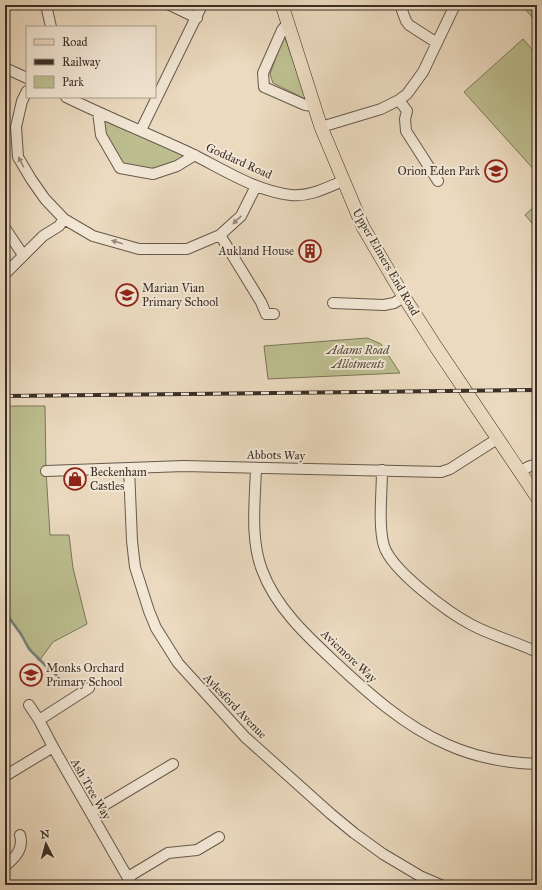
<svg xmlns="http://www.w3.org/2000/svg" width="542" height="890" font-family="'IM FELL Great Primer',serif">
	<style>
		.green { fill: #bcbe8f; stroke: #7c765b }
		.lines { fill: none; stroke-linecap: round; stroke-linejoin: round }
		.stream { stroke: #738378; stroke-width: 2.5 }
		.minor-casing { stroke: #67594d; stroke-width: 12 }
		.major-casing { stroke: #3b2e27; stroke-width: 14 }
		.minor { stroke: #f2e7d5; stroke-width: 10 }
		.major { stroke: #ebdabf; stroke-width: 13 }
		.rail-casing { stroke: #3b2e27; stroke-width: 4 }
		.rail { stroke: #f2e7d5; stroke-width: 2.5; stroke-dasharray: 8; stroke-linecap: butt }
		.oneway { fill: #968a7e }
		.labels { text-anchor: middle; stroke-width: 4; stroke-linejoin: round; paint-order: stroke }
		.street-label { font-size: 12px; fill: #3b2e27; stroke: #f2e7d5 }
		.poi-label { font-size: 12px; fill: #3b2e27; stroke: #f2e7d5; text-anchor: start }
		.park-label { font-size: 12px; font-style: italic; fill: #554b3c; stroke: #f2e7d5 }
	</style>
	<rect width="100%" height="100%" fill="#ebdabf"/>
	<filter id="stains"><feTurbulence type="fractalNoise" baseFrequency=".005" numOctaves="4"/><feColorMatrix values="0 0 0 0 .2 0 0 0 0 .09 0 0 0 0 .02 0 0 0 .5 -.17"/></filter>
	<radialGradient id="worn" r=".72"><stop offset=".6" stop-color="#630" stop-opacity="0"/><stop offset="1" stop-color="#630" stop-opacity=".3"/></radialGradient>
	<!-- green -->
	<path class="green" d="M 527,5 L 537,5 L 537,23 L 525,9 Z
		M 284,35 L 307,100 L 273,83 L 270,74 Z
		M 523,39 L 537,55 L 537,173 L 464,92 Z
		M 98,112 L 195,155 L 153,174 L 120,168 L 101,135 Z
		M 537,204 L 537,229 L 525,215 Z
		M 367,338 L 381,344 L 400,373 L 268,379 L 264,346 Z
		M 5,406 L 45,406 L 46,471 L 50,535 L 69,535 L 73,568 L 87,624 L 53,642 L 39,661 L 5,613 Z"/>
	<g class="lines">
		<!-- stream -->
		<path class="stream" d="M 5,612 L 21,634 L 29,649 L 46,666 L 70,687"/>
		<!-- minor casing -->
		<g class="minor-casing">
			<path id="minor" d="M 46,5 L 51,27
				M 170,5 L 197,18
				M 400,5 L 406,21 L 409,25 L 437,43
				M 288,23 L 282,30 L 263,73 L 264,87 L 305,105 L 314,106
				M 5,68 L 27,78
				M 27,91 L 22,101 L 16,127 L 18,157 L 31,179 L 45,199 L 64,219 L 93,236 L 139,249 L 187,249 L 220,235 L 241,216 L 256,186
				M 66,97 C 107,117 149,134 190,153 C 223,169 255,191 291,195 C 309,197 326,188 343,181
				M 399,100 L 407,111 L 405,119 L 406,131 L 438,181
				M 98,112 L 101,135 L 120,168 L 153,174 L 177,166 L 195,155
				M 321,127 L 381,109 L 399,100 L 407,94 L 423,72 L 455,5
				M 141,130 L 202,5
				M 5,228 L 23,255
				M 220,235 L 261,302 L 266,314 L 274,314
				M 5,274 L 43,236 L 59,226 L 64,219
				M 333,303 L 384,305 L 394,303 L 404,297
				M 129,468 L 132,541 L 135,567 L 149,611 L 156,628 L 178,663 L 245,737 L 331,814 L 354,833 L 383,854 L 420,876 L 441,885
				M 256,468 C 255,501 250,539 262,570 C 276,608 308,637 337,664 C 369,694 405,726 446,744 C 474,757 507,763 537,764
				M 382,470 C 382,492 378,526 384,546 C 392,571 449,613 472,625 C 493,636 516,642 537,652
				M 46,471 L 184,466 L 441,472 L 450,469 L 497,439
				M 520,472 L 528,467 L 537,464
				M 29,705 L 39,720 L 53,747 L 132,885
				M 39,720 L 89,688
				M 5,776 L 53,747
				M 91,813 L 173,764
				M 5,866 C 15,858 24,849 20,835
				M 128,877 L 168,853 L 197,850 L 219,837"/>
		</g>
		<!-- major casing -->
		<g class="major-casing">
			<path id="major" d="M 282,5 L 321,127 L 363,227 L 404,297 L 436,347 L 537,497"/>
		</g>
		<!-- minor -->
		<use href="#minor" class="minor"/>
		<!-- major -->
		<use href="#major" class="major"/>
		<!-- rail casing -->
		<g class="rail-casing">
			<path id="rail" d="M 5,396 L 537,390"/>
		</g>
		<!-- rail -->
		<use href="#rail" class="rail"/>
	</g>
	<!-- one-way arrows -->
	<defs><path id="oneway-solid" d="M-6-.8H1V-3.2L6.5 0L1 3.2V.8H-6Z"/></defs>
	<g class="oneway">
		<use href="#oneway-solid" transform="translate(21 162) rotate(-117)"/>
		<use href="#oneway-solid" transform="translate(237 220) rotate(137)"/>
		<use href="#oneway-solid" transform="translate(117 242) rotate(-164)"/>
	</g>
	<!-- icons -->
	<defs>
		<g id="school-ring" transform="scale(1.15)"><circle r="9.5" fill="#f2e7d5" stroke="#8f2418" stroke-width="1.5"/><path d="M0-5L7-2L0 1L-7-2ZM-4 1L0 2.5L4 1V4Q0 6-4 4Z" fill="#8f2418"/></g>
		<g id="building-ring" transform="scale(1.15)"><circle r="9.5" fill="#f2e7d5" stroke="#8f2418" stroke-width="1.5"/><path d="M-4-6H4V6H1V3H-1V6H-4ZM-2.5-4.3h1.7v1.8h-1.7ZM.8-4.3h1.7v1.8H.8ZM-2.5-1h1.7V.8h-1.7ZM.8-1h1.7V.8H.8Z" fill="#8f2418"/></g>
		<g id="shop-ring" transform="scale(1.15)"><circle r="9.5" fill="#f2e7d5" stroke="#8f2418" stroke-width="1.5"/><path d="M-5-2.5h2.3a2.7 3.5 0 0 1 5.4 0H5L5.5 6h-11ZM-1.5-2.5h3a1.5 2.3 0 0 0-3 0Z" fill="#8f2418"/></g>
	</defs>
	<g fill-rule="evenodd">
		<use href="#school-ring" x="496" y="171"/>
		<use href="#building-ring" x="310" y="251"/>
		<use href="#school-ring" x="127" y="295"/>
		<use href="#shop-ring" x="75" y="479"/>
		<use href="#school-ring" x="31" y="675"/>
	</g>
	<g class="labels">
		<!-- street labels -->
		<g class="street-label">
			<text transform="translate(239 161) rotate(24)" y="4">Goddard Road</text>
			<text transform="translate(386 262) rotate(60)" y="4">Upper Elmers End Road</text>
			<text transform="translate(276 455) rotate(1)" y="4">Abbots Way</text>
			<text transform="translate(349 656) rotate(43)" y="4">Aviemore Way</text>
			<text transform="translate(235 706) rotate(46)" y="4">Aylesford Avenue</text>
			<text transform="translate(91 789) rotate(60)" y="4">Ash Tree Way</text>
		</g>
		<!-- poi labels -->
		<g class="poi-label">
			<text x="480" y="175" text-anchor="end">Orion Eden Park</text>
			<text x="294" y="255" text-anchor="end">Aukland House</text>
			<text x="142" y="292">Marian Vian<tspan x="142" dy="14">Primary School</tspan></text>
			<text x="90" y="476">Beckenham<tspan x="90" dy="14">Castles</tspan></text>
			<text x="46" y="672">Monks Orchard<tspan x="46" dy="14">Primary School</tspan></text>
		</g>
		<!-- park labels -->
		<g class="park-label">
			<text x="358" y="354">Adams Road<tspan x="358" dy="14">Allotments</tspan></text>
		</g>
	</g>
	<!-- margin -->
	<rect width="542" height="890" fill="none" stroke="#ebdabf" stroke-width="20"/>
	<rect x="6" y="6" width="530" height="878" fill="none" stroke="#3b2e27" stroke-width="2"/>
	<rect x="10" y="10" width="522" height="870" fill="none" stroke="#3b2e27"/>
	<!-- legend -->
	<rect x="26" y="26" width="130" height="72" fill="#f2e7d5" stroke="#a99d8f"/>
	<rect x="34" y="39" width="20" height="6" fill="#ebdabf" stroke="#a99d8f"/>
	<text x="62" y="46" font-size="12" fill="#3b2e27">Road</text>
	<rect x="34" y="59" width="20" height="6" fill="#3b2e27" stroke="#a99d8f"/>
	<text x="62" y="66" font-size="12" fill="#3b2e27">Railway</text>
	<rect x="34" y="76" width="20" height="12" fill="#bcbe8f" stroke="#a99d8f"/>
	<text x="62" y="86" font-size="12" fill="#3b2e27">Park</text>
	<!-- north arrow -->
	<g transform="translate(46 844) rotate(354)" stroke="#f2e7d5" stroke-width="3" paint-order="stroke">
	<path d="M0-3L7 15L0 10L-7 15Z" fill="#3b2e27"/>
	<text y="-6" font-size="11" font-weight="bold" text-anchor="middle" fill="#3b2e27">N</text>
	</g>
	<rect width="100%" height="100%" filter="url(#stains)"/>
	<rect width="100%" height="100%" fill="url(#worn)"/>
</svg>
